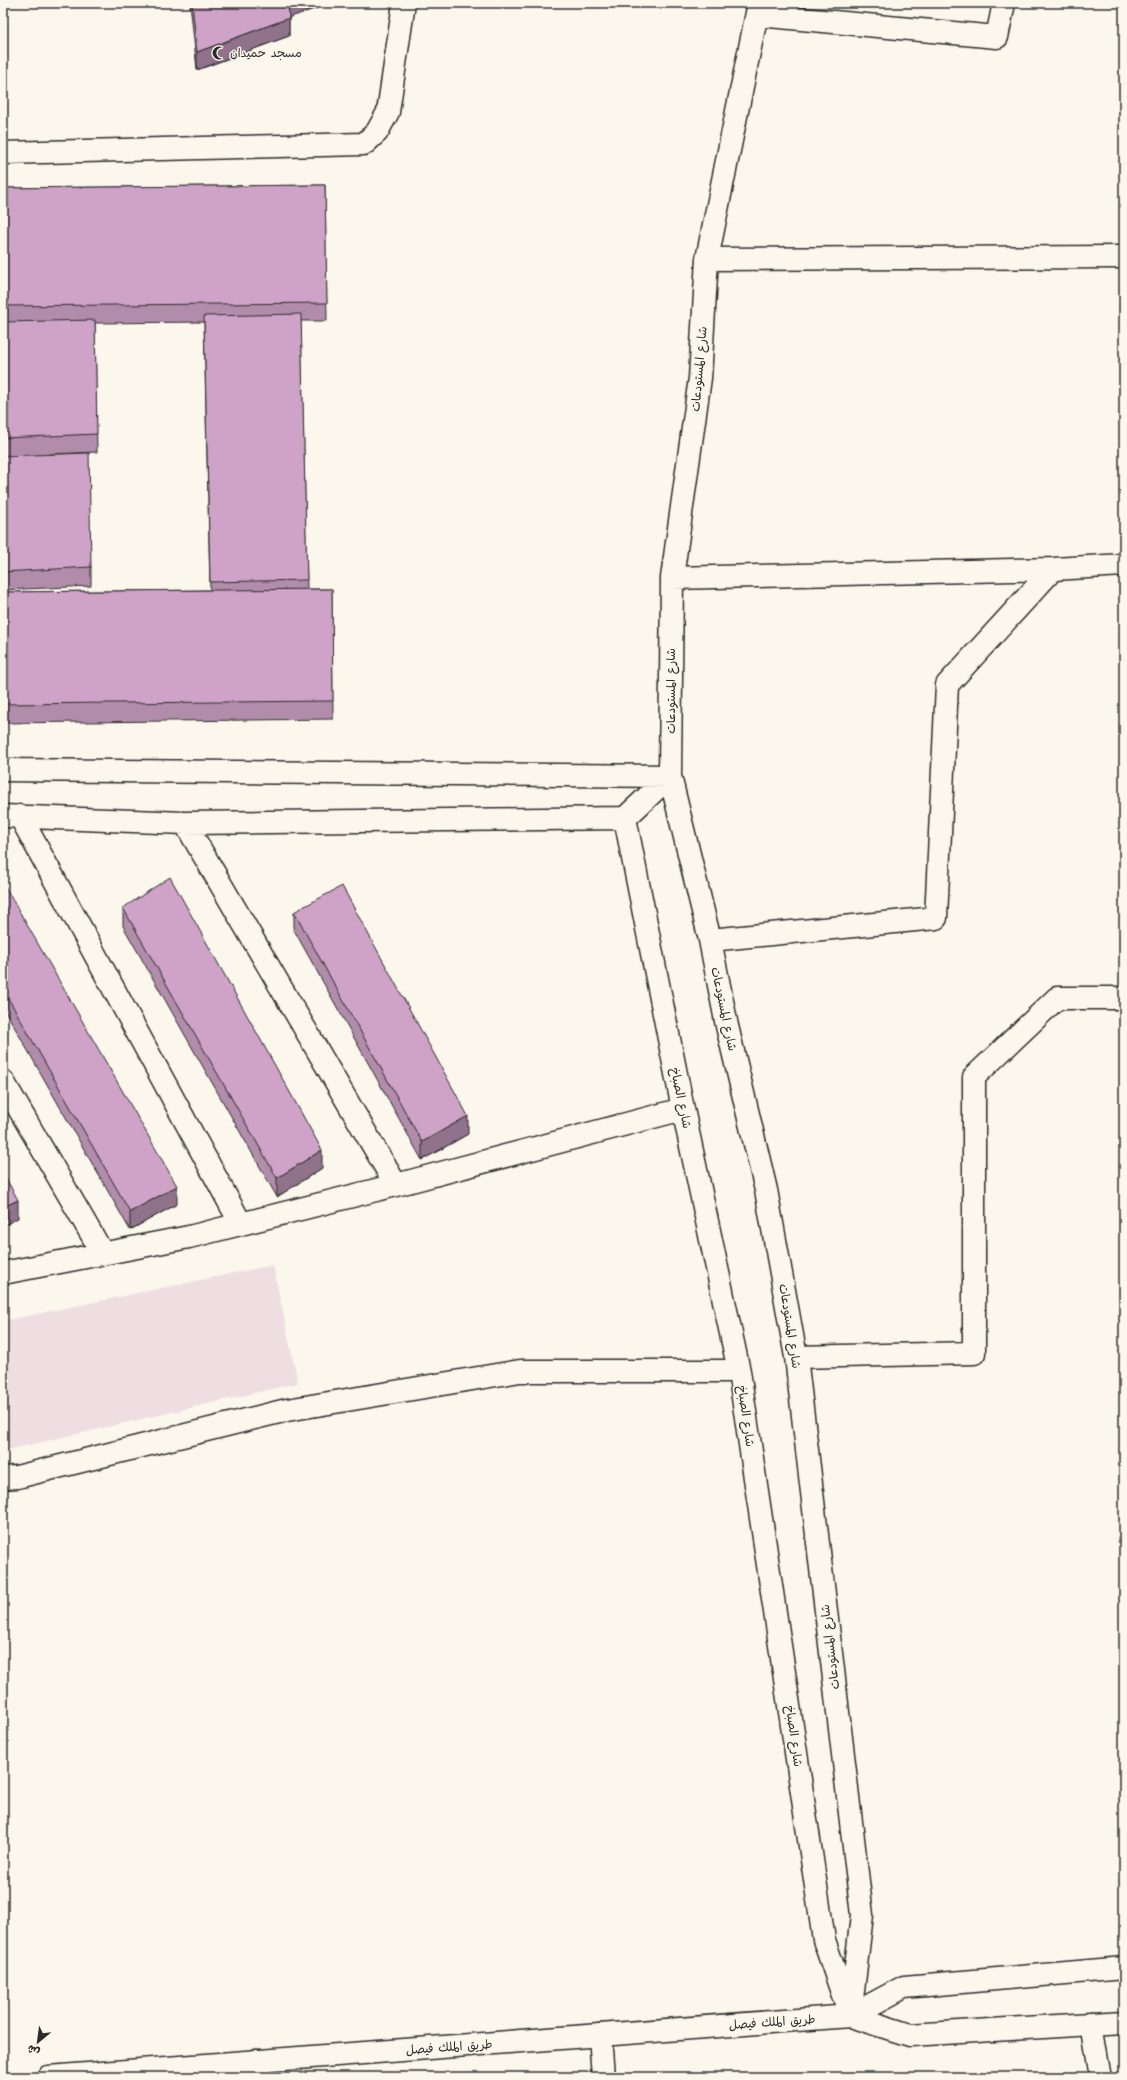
<svg xmlns="http://www.w3.org/2000/svg" width="1127" height="2080" font-family="'Architects Daughter','Playpen Sans Arabic',sans-serif">
	<style>
		.built { fill: #eedee1 }
		.lines { fill: none; stroke-linecap: round; stroke-linejoin: round }
		.minor-casing { stroke: #2b2b2b; stroke-width: 25 }
		.major-casing { stroke: #2b2b2b; stroke-width: 25 }
		.minor { stroke: #fbf7ec; stroke-width: 22 }
		.major { stroke: #fbf7ec; stroke-width: 22 }
		.wall { fill: #b28cab; stroke: #2b2b2b }
		.shaded-wall { fill: #91728b; stroke: #2b2b2b }
		.building { fill: #cfa3c7; stroke: #2b2b2b }
		.labels { text-anchor: middle; stroke-width: 3; stroke-linejoin: round; paint-order: stroke }
		.poi-label { font-size: 12px; fill: #2b2b2b; stroke: #fbf7ec; text-anchor: start }
		.street-label { font-size: 12px; fill: #2b2b2b; stroke: #fbf7ec }
	</style>
	<rect width="100%" height="100%" fill="#fbf7ec"/>
	<filter id="ink" filterUnits="userSpaceOnUse"><feTurbulence type="fractalNoise" baseFrequency=".025" numOctaves="2"/><feDisplacementMap in="SourceGraphic" scale="8" xChannelSelector="R" yChannelSelector="G"/><feConvolveMatrix kernelMatrix="1 2 1 2 8 2 1 2 1" color-interpolation-filters="sRGB"/></filter>
	<g filter="url(#ink)">
		<!-- built -->
		<path class="built" d="M 273,1265 L 298,1383 L 3,1451 L 3,1321 Z"/>
		<g class="lines">
			<!-- minor casing -->
			<g class="minor-casing">
				<path id="minor" d="M 759,3 L 707,259 L 700,378 L 672,578 L 670,776 L 710,940 L 727,1026 L 766,1190 L 796,1357 L 862,1915 L 850,2016
					M 757,15 L 997,37 L 1004,3
					M 3,153 L 364,144 L 377,132 L 388,112 L 404,3
					M 707,259 L 1124,257
					M 672,578 L 1053,569 L 1124,565
					M 3,770 L 670,776
					M 3,816 L 185,823 L 625,818 L 670,776
					M 20,816 L 241,1224
					M 625,818 L 683,1109 L 739,1371 L 824,1940 L 848,2010
					M 185,823 L 396,1185
					M 710,940 L 936,918 L 947,685 L 1053,569
					M 3,1081 L 103,1254
					M 3,1273 L 189,1237 L 396,1185 L 683,1109
					M 796,1357 L 974,1353 L 974,1077 L 1057,998 L 1124,998
					M 3,1478 L 17,1477 L 287,1410 L 520,1371 L 739,1371
					M 1091,2024 L 1100,2077
					M 600,2035 L 603,2077
					M 257,2061 L 259,2077"/>
			</g>
			<!-- major casing -->
			<g class="major-casing">
				<path id="major" d="M 850,2016 L 910,2035 L 1124,2022
					M 48,2077 L 850,2016 L 904,1987 L 1124,1968"/>
			</g>
			<!-- minor -->
			<use href="#minor" class="minor"/>
			<!-- major -->
			<use href="#major" class="major"/>
		</g>
		<!-- wall -->
		<path class="wall" d="M 190,3 L 332,3 L 289,17 L 289,36 L 197,70 Z
			M 325,185 L 327,321 L 301,321 L 307,589 L 332,589 L 333,719 L 3,723 L 3,592 L 210,590 L 204,322 L 95,323 L 97,452 L 50,454 L 91,567 L 91,586 L 3,590 L 3,188 Z
			M 3,883 L 177,1204 L 130,1230 L 3,1007 Z
			M 123,908 L 322,1168 L 277,1197 L 123,926 Z
			M 294,912 L 468,1134 L 422,1160 L 294,930 Z"/>
		<!-- shaded-wall -->
		<path class="shaded-wall" d="M 288,3 L 332,3 L 288,18 Z
			M 289,18 L 289,36 L 197,70 L 197,52 Z
			M 468,1116 L 468,1134 L 422,1160 L 422,1142 Z
			M 322,1150 L 322,1168 L 277,1197 L 277,1178 Z
			M 177,1186 L 177,1204 L 130,1230 L 130,1212 Z
			M 18,1200 L 18,1218 L 3,1226 L 3,1207 Z"/>
		<!-- building -->
		<path class="building" d="M 192,3 L 288,3 L 289,18 L 197,52 Z
			M 325,185 L 327,303 L 3,306 L 3,188 Z
			M 301,314 L 307,580 L 210,582 L 204,316 Z
			M 95,320 L 97,434 L 3,438 L 3,322 Z
			M 89,453 L 91,567 L 3,572 L 3,456 Z
			M 332,589 L 333,701 L 3,704 L 3,592 Z
			M 170,877 L 322,1150 L 277,1178 L 123,908 Z
			M 3,883 L 177,1186 L 130,1212 L 3,989 Z
			M 342,886 L 468,1116 L 422,1142 L 294,912 Z
			M 3,1173 L 18,1200 L 3,1207 Z"/>
	</g>
	<!-- icons -->
	<defs>
		<g id="mosque-bare" transform="scale(1.08)"><path d="M3.5-4.9A6 6 0 1 0 3.5 4.9A5 5 0 1 1 3.5-4.9Z" fill="#2b2b2b" stroke="#fbf7ec" stroke-width="2.5" paint-order="stroke"/></g>
	</defs>
	<g fill-rule="evenodd">
		<use href="#mosque-bare" x="219" y="53"/>
	</g>
	<g class="labels">
		<!-- poi labels -->
		<g class="poi-label">
			<text x="230" y="57">مسجد حميدان</text>
		</g>
		<!-- street labels -->
		<g class="street-label">
			<text transform="translate(699 369) rotate(-85)" y="4">شارع المستودعات</text>
			<text transform="translate(671 691) rotate(-90)" y="4">شارع المستودعات</text>
			<text transform="translate(724 1009) rotate(78)" y="4">شارع المستودعات</text>
			<text transform="translate(681 1098) rotate(78)" y="4">شارع الصباخ</text>
			<text transform="translate(790 1326) rotate(81)" y="4">شارع المستودعات</text>
			<text transform="translate(746 1416) rotate(82)" y="4">شارع الصباخ</text>
			<text transform="translate(830 1647) rotate(-97)" y="4">شارع المستودعات</text>
			<text transform="translate(794 1736) rotate(82)" y="4">شارع الصباخ</text>
			<text transform="translate(772 2022) rotate(-4)" y="4">طريق الملك فيصل</text>
			<text transform="translate(449 2047) rotate(-4)" y="4">طريق الملك فيصل</text>
		</g>
	</g>
	<!-- margin -->
	<rect width="1127" height="2080" fill="none" stroke="#fbf7ec" stroke-width="16"/>
	<rect x="8" y="8" width="1111" height="2064" fill="none" stroke="#2b2b2b" stroke-width="1.5" filter="url(#ink)"/>
	<!-- north arrow -->
	<g transform="translate(38 2042) rotate(209)" stroke="#fbf7ec" stroke-width="3" paint-order="stroke">
	<path d="M0-3L7 15L0 10L-7 15Z" fill="#2b2b2b"/>
	<text y="-6" font-size="11" font-weight="bold" text-anchor="middle" fill="#2b2b2b">ش</text>
	</g>
</svg>
